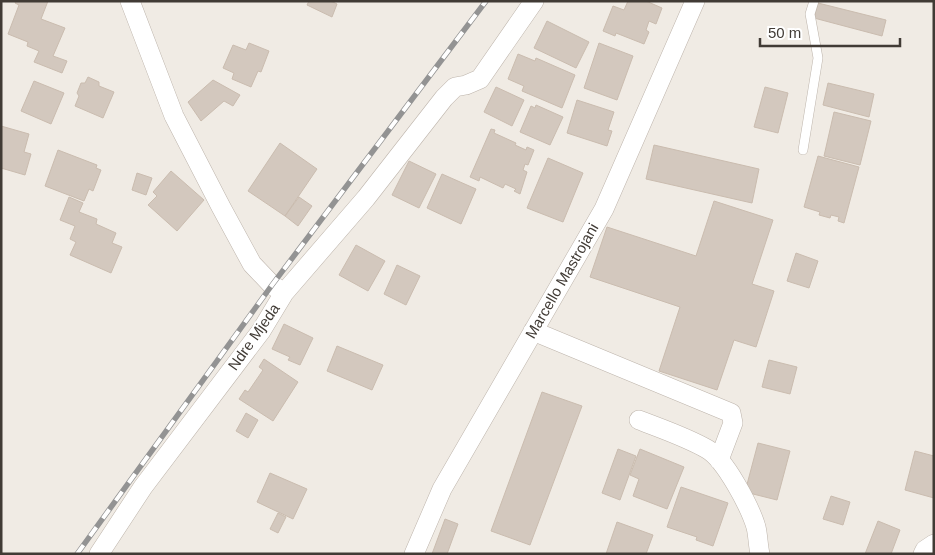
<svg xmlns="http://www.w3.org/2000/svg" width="935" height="555" font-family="Helvetica,sans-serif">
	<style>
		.building { fill: #d3c8be; stroke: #cabcaf }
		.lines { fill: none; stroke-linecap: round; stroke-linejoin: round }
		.lane-casing { stroke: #bdb4ab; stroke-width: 10 }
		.street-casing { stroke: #bdb4ab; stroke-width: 20 }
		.lane { stroke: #fff; stroke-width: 9 }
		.street { stroke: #fff; stroke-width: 19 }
		.rail-casing { stroke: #939393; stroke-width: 5.5 }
		.rail { stroke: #fff; stroke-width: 4; stroke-dasharray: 11; stroke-linecap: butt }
		.labels { text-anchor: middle; stroke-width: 4; stroke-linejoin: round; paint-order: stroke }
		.street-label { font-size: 15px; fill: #413b35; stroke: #fff }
	</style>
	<rect width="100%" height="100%" fill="#f0ebe4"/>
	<!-- building -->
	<path class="building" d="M 16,1 L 48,1 L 41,19 L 65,28 L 53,56 L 67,61 L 62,73 L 34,62 L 39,51 L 27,46 L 28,42 L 8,34 L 19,5 L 15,3 Z
		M 309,1 L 331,1 L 337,4 L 332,17 L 307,5 Z
		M 628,1 L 646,1 L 662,8 L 656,24 L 649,21 L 646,30 L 649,32 L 644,44 L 616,33 L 615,36 L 603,31 L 613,6 L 624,10 Z
		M 818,3 L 886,20 L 882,36 L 814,18 Z
		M 547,21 L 589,42 L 576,68 L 534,48 Z
		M 249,43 L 269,51 L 261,72 L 258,71 L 251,87 L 232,79 L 234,73 L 223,68 L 233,45 L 246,50 Z
		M 599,43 L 633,56 L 617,100 L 584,88 Z
		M 518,54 L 535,61 L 536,58 L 575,75 L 562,108 L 522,91 L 524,86 L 508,79 Z
		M 88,77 L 99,82 L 99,86 L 114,92 L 103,118 L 75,106 L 79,96 L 77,93 L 81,83 L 85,83 Z
		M 213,80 L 240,95 L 233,106 L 224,101 L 201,121 L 188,102 Z
		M 34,81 L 64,93 L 51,124 L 21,111 Z
		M 828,83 L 874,94 L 869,117 L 823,105 Z
		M 496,87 L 524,100 L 512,126 L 484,112 Z
		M 765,87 L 788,93 L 778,133 L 754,127 Z
		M 577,100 L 614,112 L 608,130 L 612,131 L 607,146 L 567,133 Z
		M 536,105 L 563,117 L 550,145 L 520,132 L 531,106 L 535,108 Z
		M 834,112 L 871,121 L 860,165 L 824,156 Z
		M 1,126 L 29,134 L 24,152 L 31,154 L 25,175 L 1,168 Z
		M 491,129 L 495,130 L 494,133 L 516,143 L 515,145 L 526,150 L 527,147 L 534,150 L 528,165 L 525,164 L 523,170 L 527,172 L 520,194 L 514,191 L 516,189 L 505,184 L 503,188 L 480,177 L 479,181 L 470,177 Z
		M 280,143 L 317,169 L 285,216 L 248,191 Z
		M 654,145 L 759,169 L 752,203 L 646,179 Z
		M 58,150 L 97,165 L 96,168 L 101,170 L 93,191 L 89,189 L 84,201 L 45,186 Z
		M 818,156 L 859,167 L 844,223 L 838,221 L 839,217 L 831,215 L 830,218 L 819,215 L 820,212 L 804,207 Z
		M 548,158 L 583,173 L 563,222 L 527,208 Z
		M 409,161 L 436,174 L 419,208 L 392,195 Z
		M 171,171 L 204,200 L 177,231 L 148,205 L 157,196 L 153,192 Z
		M 137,173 L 152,178 L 146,195 L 132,190 Z
		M 442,174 L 476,189 L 461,224 L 427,208 Z
		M 69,197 L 83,203 L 79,212 L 97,219 L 96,224 L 116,233 L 112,243 L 122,247 L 111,273 L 70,255 L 76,242 L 70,239 L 75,226 L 60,220 Z
		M 299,197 L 312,206 L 298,226 L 285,216 Z
		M 714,201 L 773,220 L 752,284 L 774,291 L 756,347 L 734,340 L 717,390 L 659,371 L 680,307 L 590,277 L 607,227 L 696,256 Z
		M 356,245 L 385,261 L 368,291 L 339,275 Z
		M 796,253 L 818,261 L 809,288 L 787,281 Z
		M 397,265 L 420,276 L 406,305 L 384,294 Z
		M 284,324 L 313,338 L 300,365 L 288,360 L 290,357 L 272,349 Z
		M 337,346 L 383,365 L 372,390 L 327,371 Z
		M 264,359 L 298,382 L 273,421 L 239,399 L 245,390 L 248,392 L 263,370 L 259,367 Z
		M 769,360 L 797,367 L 790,394 L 762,387 Z
		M 542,392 L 582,406 L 530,545 L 491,531 Z
		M 246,413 L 258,420 L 248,438 L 236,431 Z
		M 758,443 L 790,451 L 777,500 L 745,492 Z
		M 618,449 L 636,456 L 620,500 L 602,493 Z
		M 640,449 L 684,467 L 667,509 L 633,496 L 639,479 L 630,475 Z
		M 915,451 L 934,456 L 934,498 L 905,490 Z
		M 270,473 L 307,489 L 293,519 L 257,502 Z
		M 681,487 L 728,503 L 713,546 L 696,540 L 697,537 L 667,527 Z
		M 831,496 L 850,502 L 843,525 L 823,519 Z
		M 278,513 L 286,517 L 278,533 L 270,529 Z
		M 445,519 L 458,524 L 447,554 L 432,554 Z
		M 878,521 L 900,530 L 891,554 L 865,554 Z
		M 617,522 L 653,535 L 646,554 L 606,554 Z"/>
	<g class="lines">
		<!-- lane casing -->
		<g class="lane-casing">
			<path id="lane" d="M 803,150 L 818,58 L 810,14 L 814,1"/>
		</g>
		<!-- street casing -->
		<g class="street-casing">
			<path id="street" d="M 130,1 L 174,116 L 221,207 L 252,264 L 272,285 L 284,293
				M 533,331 L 731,413 L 733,423 L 719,460
				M 639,420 C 662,429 686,437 707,449 C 725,459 750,507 756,527 C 758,535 758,545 760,554
				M 99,554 L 143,487 L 261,331 L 284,293 L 366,198 L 444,98 L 455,87 L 466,85 L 480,79 L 534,1
				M 414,554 L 442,489 L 604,209 L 695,1
				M 923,554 L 925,550 L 934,544"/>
		</g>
		<!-- lane -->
		<use href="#lane" class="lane"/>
		<!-- street -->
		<use href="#street" class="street"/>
		<!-- rail casing -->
		<g class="rail-casing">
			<path id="rail" d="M 77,554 L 272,285 L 486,1"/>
		</g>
		<!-- rail -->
		<use href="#rail" class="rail"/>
	</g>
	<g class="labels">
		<!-- street labels -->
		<g class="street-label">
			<text transform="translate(562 281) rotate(-60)" y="5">Marcello Mastrojani</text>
			<text transform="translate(254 337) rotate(-55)" y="5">Ndre Mjeda</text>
		</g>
	</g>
	<!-- border -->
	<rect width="935" height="555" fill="none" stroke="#413b35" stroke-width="5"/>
	<!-- scale -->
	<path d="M760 38v8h140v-8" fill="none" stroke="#413b35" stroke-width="2.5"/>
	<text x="768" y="38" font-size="15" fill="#413b35" stroke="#ffffff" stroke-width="4" paint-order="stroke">50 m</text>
</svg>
